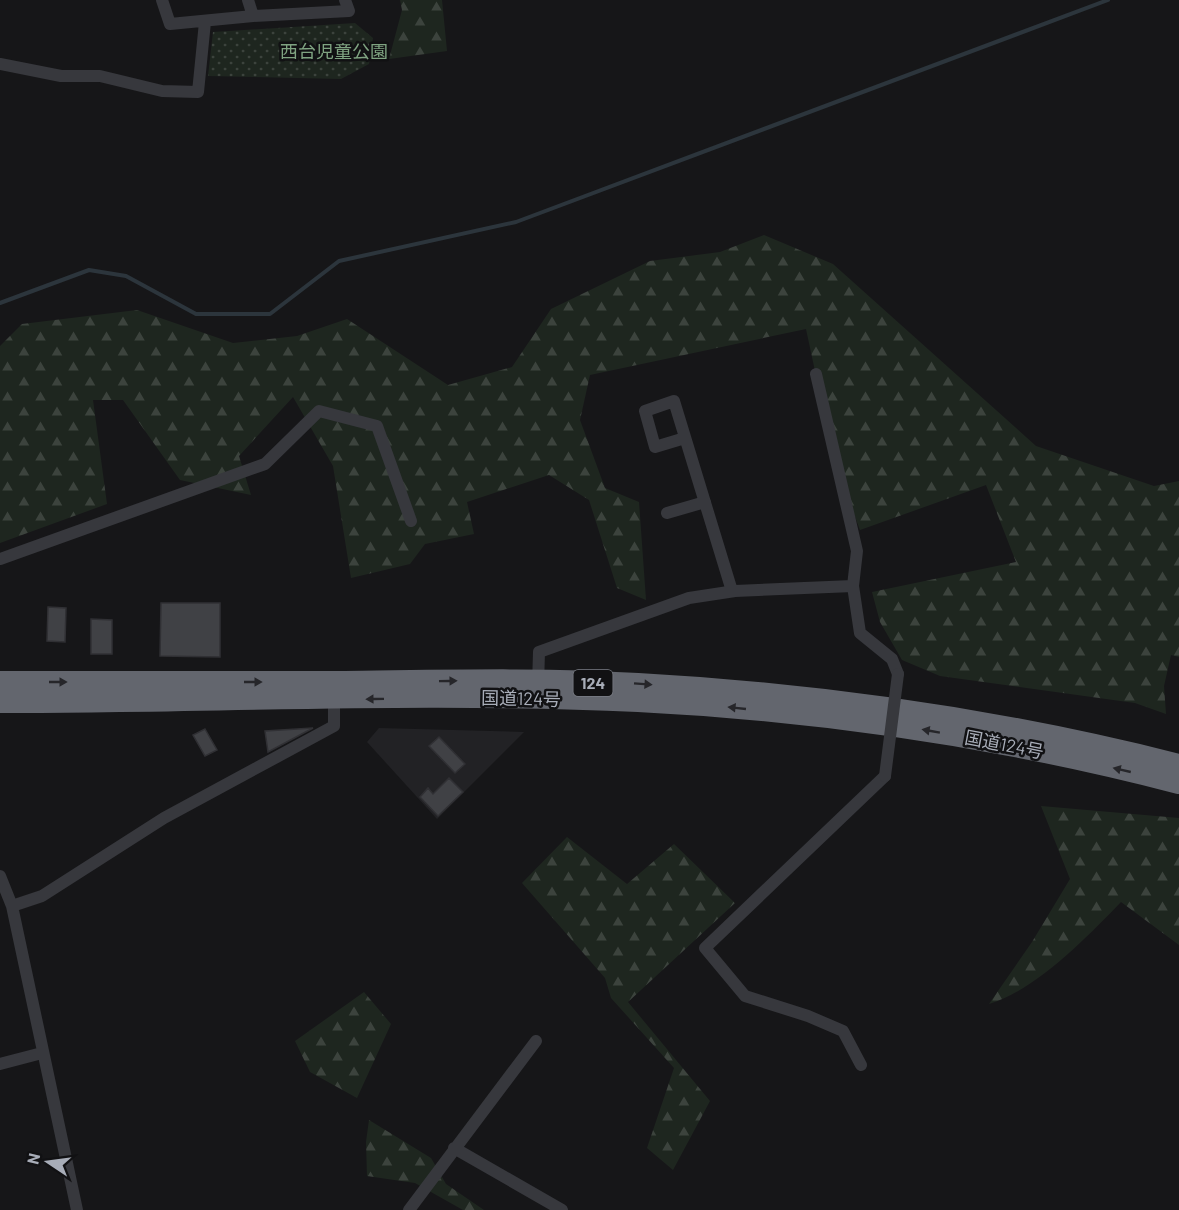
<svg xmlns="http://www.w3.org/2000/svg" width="1179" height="1210" font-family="Barlow,'Noto Sans JP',sans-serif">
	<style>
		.built { fill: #222225 }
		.forest { fill: url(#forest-firs) }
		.park { fill: url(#park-dots) }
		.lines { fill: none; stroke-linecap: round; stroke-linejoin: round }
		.stream { stroke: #2c353c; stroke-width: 4 }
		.building { fill: #404145; stroke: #303034; stroke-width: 1.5 }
		.street { stroke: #37383d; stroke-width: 12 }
		.highway { stroke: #63666e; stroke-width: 22 }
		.street-bridge { stroke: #37383d; stroke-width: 12 }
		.oneway { fill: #26262a }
		.labels { text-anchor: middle; stroke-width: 5; stroke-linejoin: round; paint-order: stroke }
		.shield { fill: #111113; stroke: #7b7e86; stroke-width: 1.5 }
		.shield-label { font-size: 16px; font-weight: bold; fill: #a8adb8 }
		.park-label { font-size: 18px; fill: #7fa381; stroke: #111113 }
		.street-label { font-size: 18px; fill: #a8adb8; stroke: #111113 }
	</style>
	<defs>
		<pattern id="forest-firs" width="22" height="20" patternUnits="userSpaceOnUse" patternTransform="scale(1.5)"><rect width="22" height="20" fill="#1e261f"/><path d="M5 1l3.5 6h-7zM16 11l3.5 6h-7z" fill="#3c433d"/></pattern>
		<pattern id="park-dots" width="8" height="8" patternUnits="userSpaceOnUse" patternTransform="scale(1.5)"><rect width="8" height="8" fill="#1e261f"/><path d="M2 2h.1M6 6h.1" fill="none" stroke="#3c433d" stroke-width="1.8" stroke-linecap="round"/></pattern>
	</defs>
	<rect width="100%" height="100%" fill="#161618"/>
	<!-- built -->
	<path class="built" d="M 379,728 L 524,732 L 437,819 L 367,742 Z"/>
	<!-- forest -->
	<path class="forest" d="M 400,0 L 442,0 L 447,51 L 389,59 L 402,10 Z
		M 764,235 L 833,264 L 1036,446 L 1154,486 L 1179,481 L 1179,657 L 1171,655 L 1164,686 L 1166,714 L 1135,703 L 940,676 L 902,660 L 880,622 L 872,592 L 1016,562 L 986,485 L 860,530 L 835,464 L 806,329 L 590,375 L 580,420 L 605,488 L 639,502 L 646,600 L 617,588 L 589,500 L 549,475 L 467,502 L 474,534 L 425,544 L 410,564 L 351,578 L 333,466 L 293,397 L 239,456 L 251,495 L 180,480 L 123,400 L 93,400 L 107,504 L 0,543 L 0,346 L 22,324 L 137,310 L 233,343 L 297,336 L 347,319 L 448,385 L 512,367 L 551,309 L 650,261 L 720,252 Z
		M 1041,806 L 1179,818 L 1179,945 L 1121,902 C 1087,937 1036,990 989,1004 L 1032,942 L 1070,879 Z
		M 567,837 L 627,884 L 674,844 L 735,903 L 628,1002 L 710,1101 L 673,1170 L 647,1148 L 674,1068 L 611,998 L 605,978 L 522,883 Z
		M 364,992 L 391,1024 L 357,1098 L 310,1072 L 295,1041 Z
		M 369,1120 L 431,1158 L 446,1184 L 484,1210 L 463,1210 L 415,1183 L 367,1176 L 366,1142 Z"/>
	<!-- park -->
	<path class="park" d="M 355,23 L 373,38 L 369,64 L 341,79 L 208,76 L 213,32 Z"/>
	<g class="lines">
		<!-- stream -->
		<path class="stream" d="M 0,303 L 89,270 L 126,276 L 196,314 L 270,314 L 339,261 L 516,222 L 1108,0"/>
	</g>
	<!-- building -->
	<path class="building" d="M 161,603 L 220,603 L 220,657 L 160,656 Z
		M 48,607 L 66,608 L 65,642 L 47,641 Z
		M 91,619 L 112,620 L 112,654 L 91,654 Z
		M 313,728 L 268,752 L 265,731 Z
		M 205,729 L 217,750 L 205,756 L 193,735 Z
		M 439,737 L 465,764 L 455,773 L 429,746 Z
		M 449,778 L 463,792 L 438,816 L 420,797 L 428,788 L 433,794 Z"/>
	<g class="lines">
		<!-- street -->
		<path class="street" d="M 162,0 L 170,24 L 253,16 L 349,11 L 345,0
			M 248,0 L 253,16
			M 0,64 L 61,76 L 100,76 L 162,91 L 198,92 L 205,22
			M 685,438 L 655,447 L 645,411 L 674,401 L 732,591
			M 667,513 L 705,502
			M 0,559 L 265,464 L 319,411 L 377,426 L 411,521
			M 853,586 L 860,633 L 892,659 L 898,674
			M 538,685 L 539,652 L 689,598 L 735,591 L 853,586 L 857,551 L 816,374
			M 0,876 L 12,906 L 77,1210
			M 12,906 L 42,896 L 164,818 L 334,726 L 334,692
			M 0,1064 L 42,1053
			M 861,1065 L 843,1031 L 808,1016 L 745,996 L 705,948 L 885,776
			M 454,1148 L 562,1210
			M 409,1210 L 536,1041"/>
		<!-- highway -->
		<path class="highway" d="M 0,682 C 113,682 226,683 340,682 C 439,681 539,678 638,684 C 820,694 1002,720 1179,765
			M 0,702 C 212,702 426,691 638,701 C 820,710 1002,737 1179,783"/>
		<!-- street-bridge -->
		<path class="street-bridge" d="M 885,776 L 898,674"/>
	</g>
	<!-- one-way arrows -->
	<defs><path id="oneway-solid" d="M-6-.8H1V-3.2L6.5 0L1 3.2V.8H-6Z" transform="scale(1.5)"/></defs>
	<g class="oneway">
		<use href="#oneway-solid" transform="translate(448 681) rotate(-1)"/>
		<use href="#oneway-solid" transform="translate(58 682)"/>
		<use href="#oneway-solid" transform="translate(253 682)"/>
		<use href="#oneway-solid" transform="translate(643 684) rotate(4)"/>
		<use href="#oneway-solid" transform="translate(375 699) rotate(179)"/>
		<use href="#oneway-solid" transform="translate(737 708) rotate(-174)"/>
		<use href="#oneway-solid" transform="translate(931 731) rotate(-170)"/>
		<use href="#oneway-solid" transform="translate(1122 770) rotate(-167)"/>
	</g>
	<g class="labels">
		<!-- shield labels -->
		<rect class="shield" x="573.5" y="670" width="39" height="26" rx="4.5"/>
		<g class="shield-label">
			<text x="593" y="689">124</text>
		</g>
		<!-- park labels -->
		<g class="park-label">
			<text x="334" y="58">西台児童公園</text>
		</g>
		<!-- street labels -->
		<g class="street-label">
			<text transform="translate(521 699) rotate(1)" y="6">国道124号</text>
			<text transform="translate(1004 745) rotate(11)" y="6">国道124号</text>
		</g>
	</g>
	<!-- north arrow -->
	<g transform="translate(48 1162) rotate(283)" stroke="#111113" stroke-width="4.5" paint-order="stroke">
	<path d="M0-4.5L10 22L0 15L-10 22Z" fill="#a8adb8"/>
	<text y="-9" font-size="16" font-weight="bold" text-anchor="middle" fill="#a8adb8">N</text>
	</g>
</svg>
